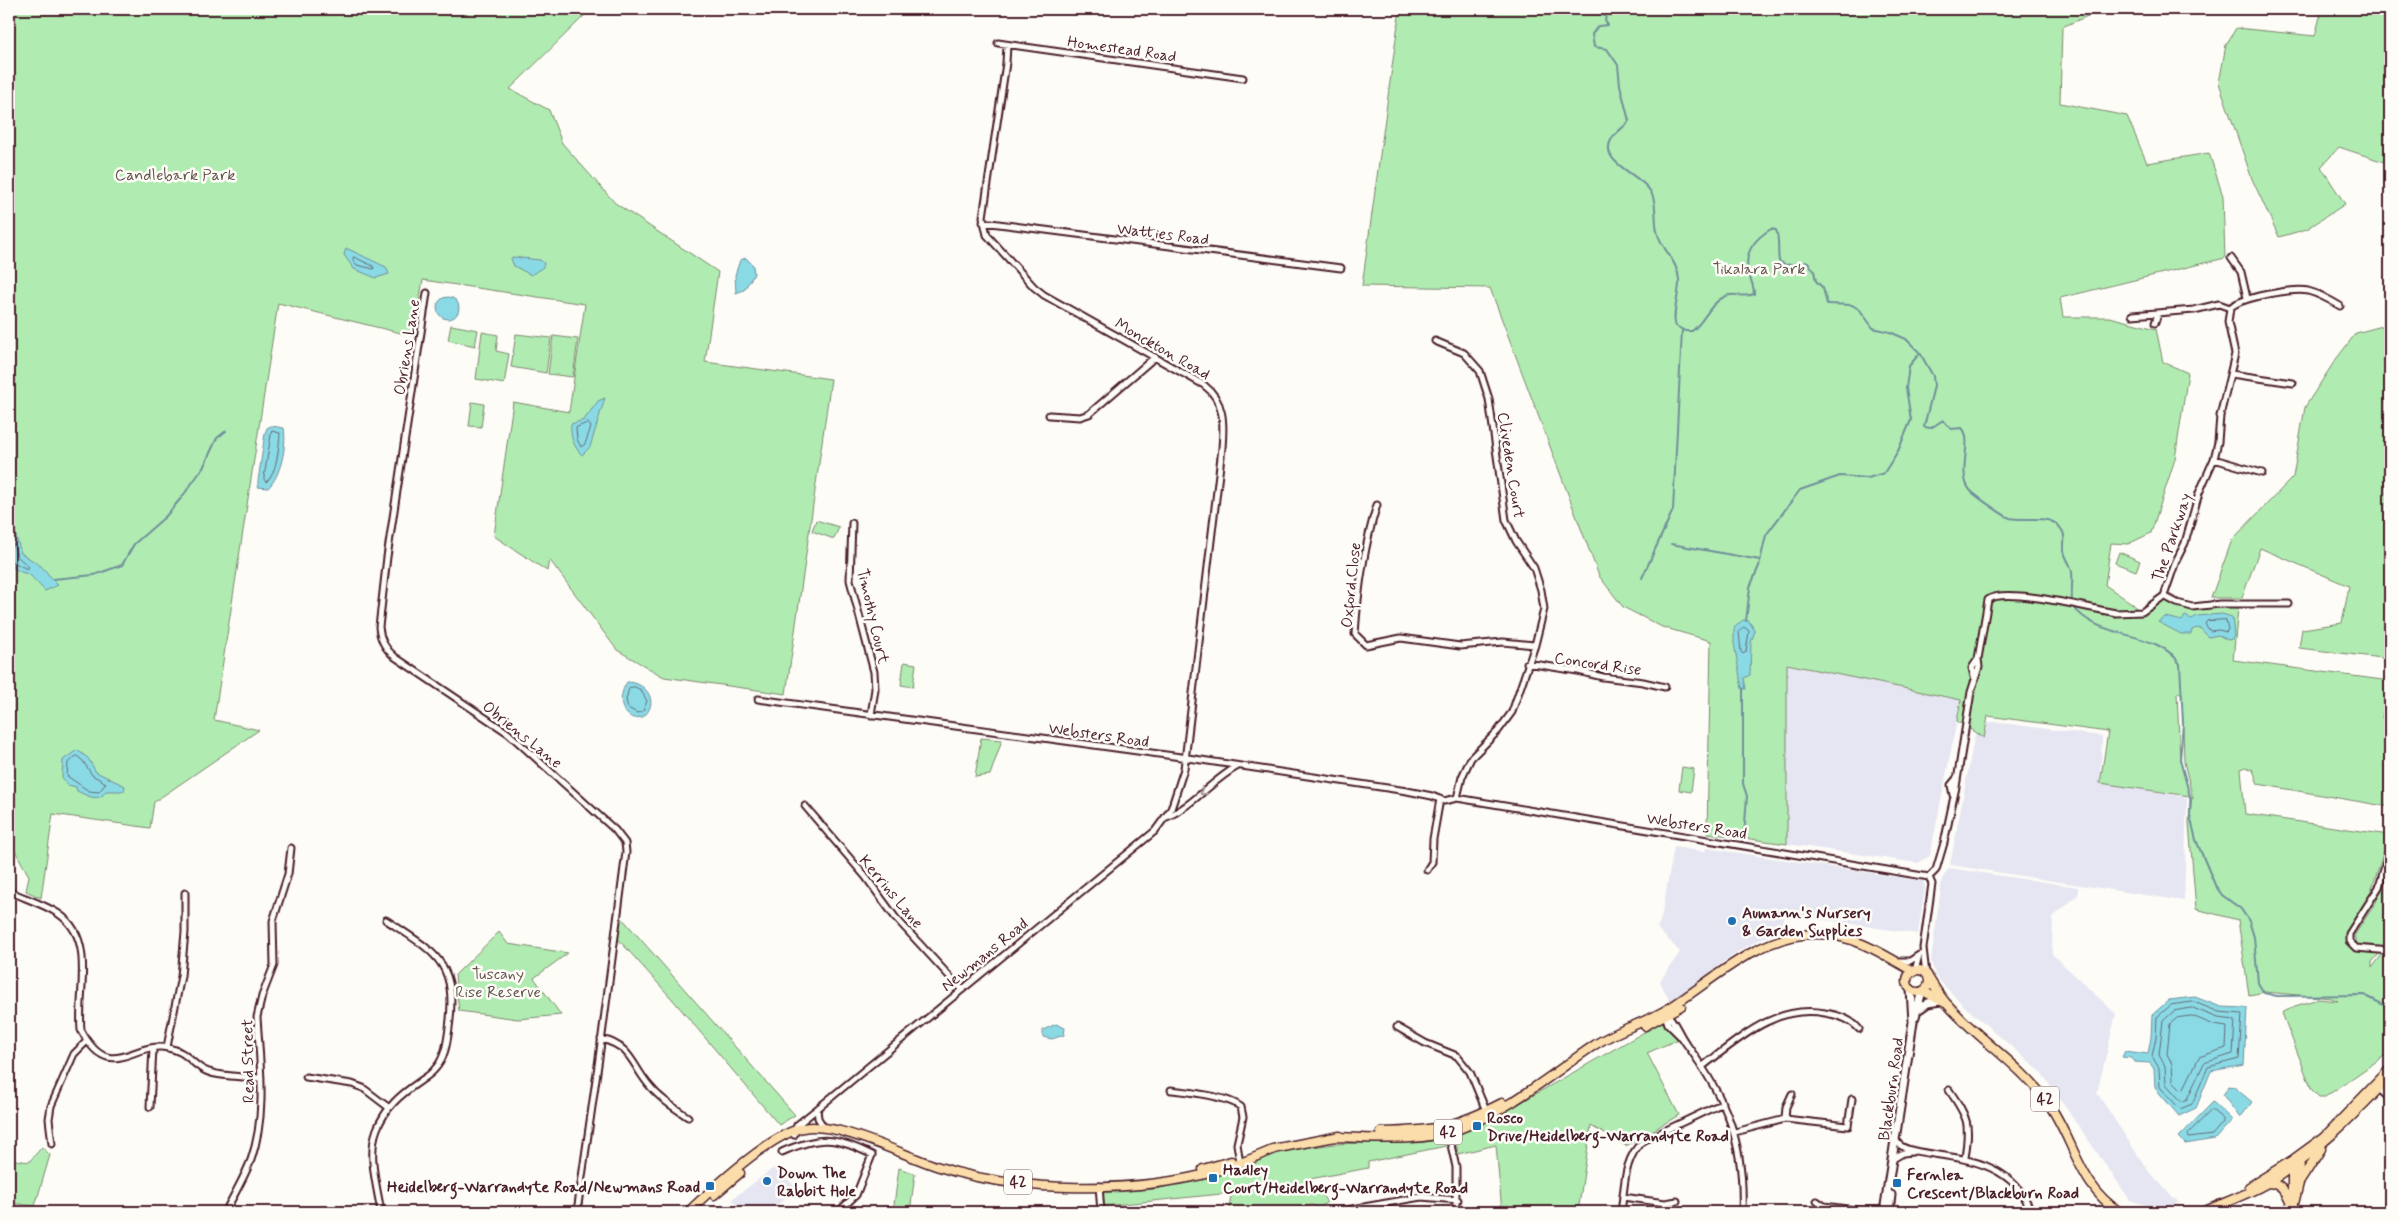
<svg xmlns="http://www.w3.org/2000/svg" width="2399" height="1221" font-family="Mynerve,sans-serif">
	<style>
		.built { fill: #e5e6f1 }
		.green { fill: #b0ecb1; stroke: #7d866e; fill-rule: evenodd }
		.water { fill: #8adae5; stroke: #708f9b }
		.lines { fill: none; stroke-linecap: round; stroke-linejoin: round }
		.shore { stroke: #646a75; stroke-width: 1 }
		.stream { stroke: #708f9b; stroke-width: 2 }
		.street-casing { stroke: #4a1f2b; stroke-width: 9 }
		.secondary-casing { stroke: #4a1f2b; stroke-width: 11 }
		.primary-casing { stroke: #4a1f2b; stroke-width: 11 }
		.street { stroke: #fdfcf7; stroke-width: 5 }
		.secondary { stroke: #fdfcf7; stroke-width: 7 }
		.primary { stroke: #fbddab; stroke-width: 8 }
		.oneway { stroke: #ac999b }
		.poi-dot { fill: #1f6fb2; stroke: #fdfcf7; stroke-width: 2 }
		.labels { text-anchor: middle; stroke-width: 5; stroke-linejoin: round; paint-order: stroke }
		.shield { fill: #fdfcf7; stroke: #806168; stroke-width: 1 }
		.shield-label { font-size: 15px; font-weight: bold; fill: #4a1f2b }
		.street-label { font-size: 16px; fill: #4a1f2b; stroke: #fdfcf7 }
		.park-label { font-size: 16px; fill: #64524c; stroke: #fdfcf7 }
		.poi-label { font-size: 16px; font-weight: bold; fill: #4a1f2b; stroke: #fdfcf7; text-anchor: start }
	</style>
	<rect width="100%" height="100%" fill="#fdfcf7"/>
	<filter id="ink" filterUnits="userSpaceOnUse"><feTurbulence type="fractalNoise" baseFrequency=".02" numOctaves="2"/><feDisplacementMap in="SourceGraphic" scale="10" xChannelSelector="R" yChannelSelector="G"/><feConvolveMatrix kernelMatrix="1 2 1 2 8 2 1 2 1" color-interpolation-filters="sRGB"/></filter>
	<g filter="url(#ink)">
		<!-- built -->
		<path class="built" d="M 1787,664 L 1961,700 L 1930,856 L 1918,863 L 1787,844 Z
			M 1994,722 L 2102,736 L 2100,782 L 2187,797 L 2184,901 L 1950,865 L 1977,723 Z
			M 1674,847 L 1705,852 L 1706,848 L 1923,881 L 1925,887 L 1918,934 L 1785,914 L 1782,930 L 1760,939 L 1736,953 L 1670,1002 L 1660,981 L 1680,952 L 1657,928 L 1661,919 Z
			M 1949,868 L 2078,887 L 2078,895 L 2053,917 L 2052,954 L 2116,1014 L 2097,1093 L 2149,1172 L 2179,1203 L 2157,1209 L 2130,1200 L 2041,1072 L 1962,1004 L 1936,977 L 1931,961 L 1942,879 Z
			M 775,1167 L 797,1188 L 769,1212 L 743,1212 L 732,1199 Z"/>
		<!-- green -->
		<path class="green" d="M 9,9 L 591,9 L 510,89 L 549,110 L 562,143 L 615,203 L 718,272 L 705,362 L 831,379 L 786,694 L 664,677 L 617,650 L 549,559 L 547,571 L 494,536 L 513,402 L 569,412 L 585,304 L 423,280 L 413,336 L 278,303 L 214,720 L 259,730 L 154,802 L 150,828 L 53,814 L 41,898 L 26,891 L 29,876 L 9,840 Z
			M 1400,9 L 2104,9 L 2062,27 L 2060,103 L 2127,116 L 2147,163 L 2209,153 L 2223,196 L 2225,258 L 2060,298 L 2063,317 L 2109,317 L 2156,329 L 2163,362 L 2188,373 L 2175,459 L 2151,533 L 2128,544 L 2111,543 L 2105,585 L 2133,604 L 2140,613 L 2161,601 L 2238,608 L 2233,660 L 2390,681 L 2382,718 L 2390,718 L 2390,807 L 2258,784 L 2253,770 L 2246,767 L 2241,769 L 2245,814 L 2389,835 L 2370,895 L 2346,933 L 2346,940 L 2355,949 L 2381,952 L 2372,962 L 2372,968 L 2387,948 L 2358,946 L 2354,936 L 2376,902 L 2390,856 L 2390,1043 L 2388,1041 L 2390,1052 L 2325,1097 L 2319,1097 L 2312,1090 L 2282,1013 L 2295,1006 L 2318,999 L 2338,1001 L 2331,998 L 2265,992 L 2249,995 L 2238,920 L 2196,909 L 2189,824 L 2190,796 L 2100,783 L 2108,732 L 1988,716 L 1984,738 L 1957,721 L 1961,700 L 1787,664 L 1787,844 L 1707,833 L 1711,641 L 1662,627 L 1623,607 L 1599,576 L 1490,288 L 1362,286 ZM 2177,693 L 2182,693 L 2184,762 L 2193,799 L 2190,795 L 2180,760 Z
			M 2322,9 L 2390,9 L 2390,164 L 2339,147 L 2321,167 L 2345,204 L 2307,229 L 2279,237 L 2252,179 L 2219,83 L 2226,45 L 2236,28 L 2315,36 Z
			M 2390,324 L 2390,659 L 2299,648 L 2302,629 L 2342,623 L 2349,586 L 2260,548 L 2242,598 L 2211,598 L 2232,540 L 2293,477 L 2305,407 L 2334,362 L 2356,333 Z
			M 451,325 L 478,330 L 475,346 L 448,340 Z
			M 482,332 L 498,335 L 496,351 L 509,354 L 504,384 L 476,379 Z
			M 516,334 L 551,338 L 546,373 L 511,367 Z
			M 553,336 L 578,339 L 573,377 L 548,374 Z
			M 472,402 L 484,404 L 481,427 L 469,426 Z
			M 816,520 L 839,527 L 834,539 L 812,531 Z
			M 2119,552 L 2140,561 L 2136,571 L 2115,563 Z
			M 904,662 L 916,664 L 913,687 L 901,685 Z
			M 981,738 L 1002,740 L 990,775 L 975,777 Z
			M 1682,767 L 1694,769 L 1691,792 L 1679,790 Z
			M 621,917 L 795,1115 L 779,1125 L 673,1000 L 618,939 Z
			M 499,932 L 508,944 L 568,953 L 534,978 L 561,1015 L 518,1019 L 459,1011 L 455,975 Z
			M 1662,1022 L 1679,1039 L 1647,1053 L 1679,1115 L 1626,1146 L 1591,1126 L 1578,1212 L 1502,1212 L 1496,1145 L 1458,1154 C 1452,1129 1469,1130 1488,1121 Z
			M 1444,1140 L 1446,1146 L 1368,1162 L 1368,1168 L 1310,1179 L 1327,1202 L 1319,1208 L 1312,1205 L 1292,1209 L 1292,1212 L 1229,1212 L 1231,1193 L 1103,1206 L 1102,1193 L 1156,1189 L 1224,1173 L 1283,1151 L 1335,1144 Z
			M 42,1147 L 50,1155 L 35,1206 L 9,1203 L 9,1159 L 29,1162 Z
			M 899,1168 L 915,1174 L 910,1212 L 893,1212 Z"/>
		<!-- water -->
		<path class="water" d="M 346,248 L 386,267 L 389,274 L 376,278 L 354,269 L 344,255 Z
			M 512,257 L 540,260 L 544,263 L 543,267 L 531,275 L 514,266 L 511,259 Z
			M 746,258 L 753,265 L 754,274 L 744,290 L 736,293 L 735,275 L 740,260 Z
			M437 308a11 11 0 1 1 22 0a11 11 0 1 1-22 0Z
			M 605,398 L 590,447 L 582,455 C 573,446 570,436 571,424 L 584,420 L 598,401 Z
			M 271,426 L 284,428 C 287,445 281,476 268,488 L 258,487 L 258,481 L 265,433 L 267,428 Z
			M 9,513 L 21,553 L 41,566 L 58,585 L 45,591 L 30,575 L 18,571 L 9,563 Z
			M 2222,614 L 2232,617 L 2234,636 L 2232,639 L 2228,640 L 2218,635 L 2209,637 C 2202,632 2202,625 2192,630 L 2191,634 L 2181,634 L 2158,622 L 2165,617 L 2182,621 L 2185,616 L 2192,619 L 2197,616 Z
			M 1743,620 L 1749,621 L 1755,631 L 1751,642 L 1750,675 L 1744,678 L 1746,689 L 1742,689 L 1734,643 L 1734,628 Z
			M 627,682 C 647,682 660,703 643,717 L 633,718 C 618,711 619,695 627,682 Z
			M 77,750 L 88,758 L 96,772 L 125,786 L 124,791 L 106,791 C 99,803 88,796 77,791 L 76,787 L 68,785 L 62,777 L 63,760 Z
			M 2195,997 L 2221,1007 L 2247,1008 L 2244,1065 L 2211,1071 L 2196,1108 L 2179,1116 L 2155,1088 L 2154,1069 L 2150,1063 L 2134,1062 L 2131,1058 L 2122,1057 L 2125,1051 L 2148,1054 L 2151,1037 L 2152,1015 L 2169,1000 Z
			M 1056,1024 L 1065,1028 L 1064,1035 L 1052,1039 L 1043,1037 L 1043,1030 Z
			M 2229,1086 L 2234,1087 L 2252,1102 L 2240,1118 L 2223,1095 Z
			M 2213,1102 L 2232,1120 L 2215,1139 L 2185,1144 L 2179,1137 Z"/>
		<g class="lines">
			<!-- shore -->
			<path class="shore" d="M 354,257 L 373,266 L 374,269 L 357,265 L 353,260 Z
				M 588,423 L 591,427 L 585,444 L 581,447 L 577,439 L 576,428 Z
				M 272,431 L 280,433 C 279,446 277,474 266,482 L 264,479 Z
				M 9,531 L 17,556 L 29,567 L 27,569 L 9,560
				M 2226,620 L 2228,630 L 2226,632 L 2219,630 L 2210,631 L 2205,624 L 2207,621 Z
				M 1744,627 L 1749,631 L 1746,652 L 1743,654 L 1741,652 L 1739,632 Z
				M 635,687 L 641,690 L 647,701 L 643,711 L 637,713 L 628,708 L 626,700 L 629,688 Z
				M 77,756 L 83,761 L 92,775 L 106,783 L 99,792 L 89,791 L 67,776 L 68,763 Z
				M 2194,1002 L 2219,1012 L 2242,1014 L 2239,1059 L 2208,1067 L 2192,1104 L 2180,1109 L 2160,1087 L 2159,1068 L 2152,1056 L 2156,1038 L 2157,1017 L 2171,1005 Z
				M 2193,1008 L 2218,1018 L 2235,1020 L 2233,1054 L 2204,1063 L 2187,1099 L 2182,1102 L 2166,1084 L 2165,1066 L 2159,1055 L 2163,1021 L 2174,1011 Z
				M 2192,1016 L 2214,1025 L 2227,1027 L 2226,1048 L 2199,1057 L 2184,1088 L 2181,1089 L 2173,1081 L 2172,1064 L 2167,1054 L 2170,1024 L 2177,1018 Z
				M 2212,1110 L 2223,1119 L 2223,1122 L 2212,1135 L 2189,1138 L 2188,1134 Z"/>
			<!-- stream -->
			<path class="stream" d="M 1577,9 L 1606,16 L 1605,21 L 1608,25 L 1598,26 L 1592,34 L 1594,47 L 1607,49 L 1618,65 L 1620,85 L 1629,121 C 1625,127 1614,133 1611,140 C 1598,165 1647,175 1653,197 C 1657,209 1654,223 1658,235 C 1664,252 1678,262 1679,280 C 1680,292 1671,317 1676,326 L 1685,331 L 1692,331 C 1704,322 1710,303 1724,297 C 1734,291 1744,299 1754,294 C 1754,284 1750,280 1748,271 C 1744,252 1756,238 1771,229 L 1776,230 C 1780,241 1777,250 1779,261 L 1786,265 L 1808,262 L 1814,271 L 1816,281 L 1823,288 L 1827,304 L 1852,305 L 1860,310 L 1873,328 L 1890,332 L 1906,339 L 1920,353 L 1933,376 L 1934,386 L 1924,427 L 1931,428 L 1943,420 L 1951,429 L 1962,428 C 1974,440 1956,473 1970,490 C 1974,495 2004,516 2010,518 C 2027,522 2053,512 2063,532 C 2066,539 2063,544 2064,550 C 2064,557 2071,564 2072,572 C 2073,582 2071,592 2072,602
				M 1671,544 L 1760,560
				M 1642,578 L 1673,510 L 1682,330
				M 53,579 L 94,575 L 122,565 L 134,544 L 166,516 L 182,497 L 203,468 L 217,438 L 226,431
				M 2073,606 C 2098,641 2158,629 2180,664 L 2183,723 L 2180,760 L 2191,800 L 2190,815 L 2196,840 L 2215,885 L 2222,895 L 2241,909 L 2249,921 L 2254,937 L 2258,983 L 2264,993 L 2277,996 L 2364,995 L 2390,1008
				M 1746,621 L 1750,587 L 1759,566 L 1766,535 L 1800,490 L 1840,476 L 1868,478 L 1884,473 L 1898,451 L 1911,420 L 1906,388 L 1909,366 L 1920,353
				M 1743,688 L 1743,784 L 1747,796 L 1744,837"/>
			<!-- street casing -->
			<g class="street-casing">
				<path id="street" d="M 998,43 L 1243,78
					M 983,222 L 1341,268
					M 2231,258 L 2241,272 L 2247,298
					M 427,293 L 387,557 L 379,627 C 380,640 385,649 395,657 L 508,733 L 615,830 L 625,843 L 626,852 L 599,1058 L 577,1212
					M 2230,308 C 2241,297 2293,288 2308,291 C 2320,294 2330,300 2340,306
					M 2132,315 L 2194,310 L 2219,304 L 2230,308
					M 2155,323 L 2158,313
					M 1435,341 L 1464,353 L 1480,371 L 1489,399 L 1506,520 L 1516,541 L 1534,568 L 1541,590 L 1544,609 L 1535,645 L 1512,712 L 1498,731 L 1471,758 L 1462,777 L 1457,798
					M 2231,374 L 2293,383
					M 1049,415 L 1080,417 L 1089,414 L 1155,357
					M 2214,459 L 2262,473
					M 1377,505 C 1364,546 1358,590 1355,634 L 1366,645 L 1401,638 L 1460,646 L 1503,642 L 1535,645
					M 852,523 L 850,580 L 874,672 L 875,689 L 871,715
					M 2164,596 L 2177,603 L 2192,607 L 2220,604 L 2289,604
					M 1527,663 L 1578,671 L 1603,677 L 1643,682 L 1665,687
					M 1974,677 L 1972,668 L 1978,659
					M 758,699 L 1188,758 L 1407,791 L 1432,796 L 1444,801 L 1457,798 L 1929,877
					M 1953,795 L 1951,785 L 1956,779
					M 805,806 L 865,876 L 895,917 L 962,990
					M 1167,817 C 1194,805 1212,780 1238,766
					M 2390,848 L 2379,887 L 2349,934 L 2349,941 L 2356,948 L 2390,951
					M 1427,870 L 1432,862 L 1433,839 L 1440,799
					M 1929,877 L 1936,870 L 1944,843 L 1956,787 L 1971,692 L 1979,667 L 1978,659 L 1988,600 C 2004,586 2093,609 2116,613 L 2142,612 L 2164,596 L 2176,561 L 2185,543 L 2199,493 L 2214,459 L 2218,442 L 2220,416 L 2235,354 L 2228,322 L 2230,308
					M 9,891 C 24,898 40,903 54,911 C 98,935 77,989 81,1030 C 110,1085 133,1040 168,1048 C 186,1051 190,1062 204,1070 C 216,1077 247,1077 261,1078
					M 1899,961 L 1910,961 L 1919,955
					M 1915,971 L 1919,955
					M 1926,974 L 1923,948 L 1932,884 L 1929,877
					M 1664,1012 L 1668,1024 L 1680,1036
					M 1666,1013 C 1675,1021 1678,1032 1685,1042 C 1726,1098 1745,1142 1742,1212
					M 1397,1027 L 1425,1043 L 1457,1056 L 1470,1072 L 1487,1113
					M 601,1039 C 631,1046 631,1063 648,1084 C 659,1098 673,1107 688,1117
					M 167,1047 L 181,976 L 185,932 L 185,893
					M 1703,1066 C 1740,1038 1776,1004 1825,1013 C 1838,1015 1851,1019 1859,1029
					M 306,1077 L 352,1084 L 363,1088 L 388,1107
					M 2378,1088 L 2390,1099
					M 1171,1090 C 1189,1092 1227,1096 1241,1107 L 1243,1117 L 1237,1144 L 1240,1163
					M 1949,1090 C 1969,1119 1970,1123 1965,1158
					M 150,1107 L 153,1048
					M 817,1109 L 818,1118 L 824,1128
					M 1785,1119 L 1786,1107 L 1792,1094
					M 1448,1132 L 1456,1167 L 1456,1212
					M 1735,1132 L 1785,1119 L 1848,1126 L 1852,1099
					M 794,1135 L 797,1125 L 817,1109 L 1155,831 L 1171,809 L 1184,769 L 1222,448 C 1224,424 1225,401 1204,385 L 1044,295 L 1034,287 L 987,235 L 983,217 L 1006,63 L 1007,45
					M 1896,1140 C 1905,1165 2007,1139 2031,1212
					M 52,1144 L 49,1119 L 51,1106 L 74,1054 L 87,1041
					M 782,1152 C 819,1136 835,1136 872,1155 L 856,1195 L 838,1212
					M 1893,1159 L 1903,1153 L 1912,1152
					M 1099,1186 L 1101,1212
					M 1623,1197 L 1665,1203 L 1677,1201
					M 1817,1201 L 1824,1206 L 1870,1212
					M 225,1212 C 234,1195 244,1178 251,1160 C 267,1114 260,1065 257,1017 L 262,996 L 274,965 L 273,921 L 288,874 L 291,848
					M 381,1212 C 377,1186 367,1155 377,1129 C 386,1107 400,1095 419,1082 C 424,1078 430,1075 434,1070 C 445,1059 447,1043 449,1028 C 458,962 436,953 386,920
					M 1335,1212 L 1421,1197 L 1458,1200
					M 1621,1212 C 1625,1187 1623,1159 1643,1141 L 1723,1103"/>
			</g>
			<!-- secondary casing -->
			<g class="secondary-casing">
				<path id="secondary" d="M 1918,1010 L 1928,1003 L 1940,1001
					M 1915,1017 L 1922,991
					M 1884,1212 L 1913,1022 L 1911,989
					M 1889,1212 L 1891,1195"/>
			</g>
			<!-- primary casing -->
			<g class="primary-casing">
				<path id="primary" d="M1907 981a11 11 0 1 1 22 0a11 11 0 1 1-22 0Z
					M 1928,977 C 1934,986 1940,997 1948,1005 C 1979,1040 2020,1064 2048,1103 C 2074,1139 2079,1187 2120,1212
					M 1923,991 L 1945,1003
					M 1645,1026 L 1681,1006
					M 1381,1132 C 1434,1131 1455,1127 1502,1103
					M 1335,1137 C 1375,1138 1420,1143 1459,1129 C 1509,1110 1549,1076 1593,1046 C 1618,1029 1649,1022 1674,1005 C 1718,976 1761,934 1817,934 C 1853,934 1883,954 1914,972
					M 1273,1149 L 1340,1136
					M 2292,1164 L 2292,1204
					M 1203,1169 L 1231,1161
					M 2268,1183 C 2280,1183 2286,1192 2290,1202
					M 2299,1183 L 2321,1149
					M 2249,1187 L 2291,1161 L 2324,1137 L 2390,1069
					M 714,1195 L 740,1173
					M 688,1212 C 712,1189 771,1134 803,1128 C 837,1121 902,1155 936,1166 C 1016,1193 1136,1194 1217,1171 C 1238,1165 1258,1156 1277,1148
					M 2203,1212 C 2225,1202 2249,1194 2269,1182 C 2316,1154 2353,1116 2390,1077
					M 2292,1212 L 2299,1183 L 2300,1160"/>
			</g>
			<!-- street -->
			<use href="#street" class="street"/>
			<!-- secondary -->
			<use href="#secondary" class="secondary"/>
			<!-- primary -->
			<use href="#primary" class="primary"/>
		</g>
		<!-- one-way arrows -->
		<defs><path id="oneway-chevron" d="M-2-3.5L2.5 0L-2 3.5" fill="none" stroke-width="1.6" stroke-linecap="round" stroke-linejoin="round" transform="scale(1.25)"/></defs>
		<use class="oneway" href="#oneway-chevron" transform="translate(1203 792) rotate(139)"/>
	</g>
	<!-- markers -->
	<g class="poi-dot">
		<circle cx="1732" cy="921" r="5"/>
		<rect x="1472" y="1121" width="10" height="10" rx="2.5"/>
		<rect x="1208" y="1173" width="10" height="10" rx="2.5"/>
		<circle cx="767" cy="1181" r="5"/>
		<rect x="1892" y="1178" width="10" height="10" rx="2.5"/>
		<rect x="705" y="1181" width="10" height="10" rx="2.5"/>
	</g>
	<g class="labels">
		<!-- shield labels -->
		<g class="shield">
			<rect x="2031" y="1086.5" width="28" height="25" rx="4"/>
			<rect x="1434" y="1119.5" width="28" height="25" rx="4"/>
			<rect x="1004" y="1169.5" width="28" height="25" rx="4"/>
		</g>
		<g class="shield-label">
			<text x="2045" y="1104">42</text>
			<text x="1448" y="1137">42</text>
			<text x="1018" y="1187">42</text>
		</g>
		<!-- street labels -->
		<g class="street-label">
			<text transform="translate(1122 48) rotate(8)" y="6">Homestead Road</text>
			<text transform="translate(1163 233) rotate(7)" y="6">Watties Road</text>
			<text transform="translate(406 347) rotate(-81)" y="6">Obriens Lane</text>
			<text transform="translate(1163 348) rotate(30)" y="6">Monckton Road</text>
			<text transform="translate(1512 465) rotate(81)" y="6">Cliveden Court</text>
			<text transform="translate(2171 537) rotate(-71)" y="6">The Parkway</text>
			<text transform="translate(1350 585) rotate(-84)" y="6">Oxford Close</text>
			<text transform="translate(874 616) rotate(77)" y="6">Timothy Court</text>
			<text transform="translate(1598 663) rotate(8)" y="6">Concord Rise</text>
			<text transform="translate(523 734) rotate(39)" y="6">Obriens Lane</text>
			<text transform="translate(1099 734) rotate(8)" y="6">Websters Road</text>
			<text transform="translate(1697 825) rotate(9)" y="6">Websters Road</text>
			<text transform="translate(892 891) rotate(50)" y="6">Kerrins Lane</text>
			<text transform="translate(984 954) rotate(-39)" y="6">Newmans Road</text>
			<text transform="translate(247 1061) rotate(-91)" y="6">Read Street</text>
			<text transform="translate(1890 1089) rotate(-82)" y="6">Blackburn Road</text>
		</g>
		<!-- park labels -->
		<g class="park-label">
			<text x="175" y="180">Candlebark Park</text>
			<text x="1759" y="274">Tikalara Park</text>
			<text x="498" y="979">Tuscany<tspan x="498" dy="18">Rise Reserve</tspan></text>
		</g>
		<!-- poi labels -->
		<g class="poi-label">
			<text x="1742" y="918">Aumann's Nursery<tspan x="1742" dy="18">&amp; Garden Supplies</tspan></text>
			<text x="1487" y="1123">Rosco<tspan x="1487" dy="18">Drive/Heidelberg-Warrandyte Road</tspan></text>
			<text x="1223" y="1175">Hadley<tspan x="1223" dy="18">Court/Heidelberg-Warrandyte Road</tspan></text>
			<text x="777" y="1178">Down The<tspan x="777" dy="18">Rabbit Hole</tspan></text>
			<text x="1907" y="1180">Fernlea<tspan x="1907" dy="18">Crescent/Blackburn Road</tspan></text>
			<text x="700" y="1192" text-anchor="end">Heidelberg-Warrandyte Road/Newmans Road</text>
		</g>
	</g>
	<!-- margin -->
	<rect width="2399" height="1221" fill="none" stroke="#fdfcf7" stroke-width="30"/>
	<rect x="15" y="15" width="2369" height="1191" fill="none" stroke="#4a1f2b" stroke-width="2" filter="url(#ink)"/>
</svg>
